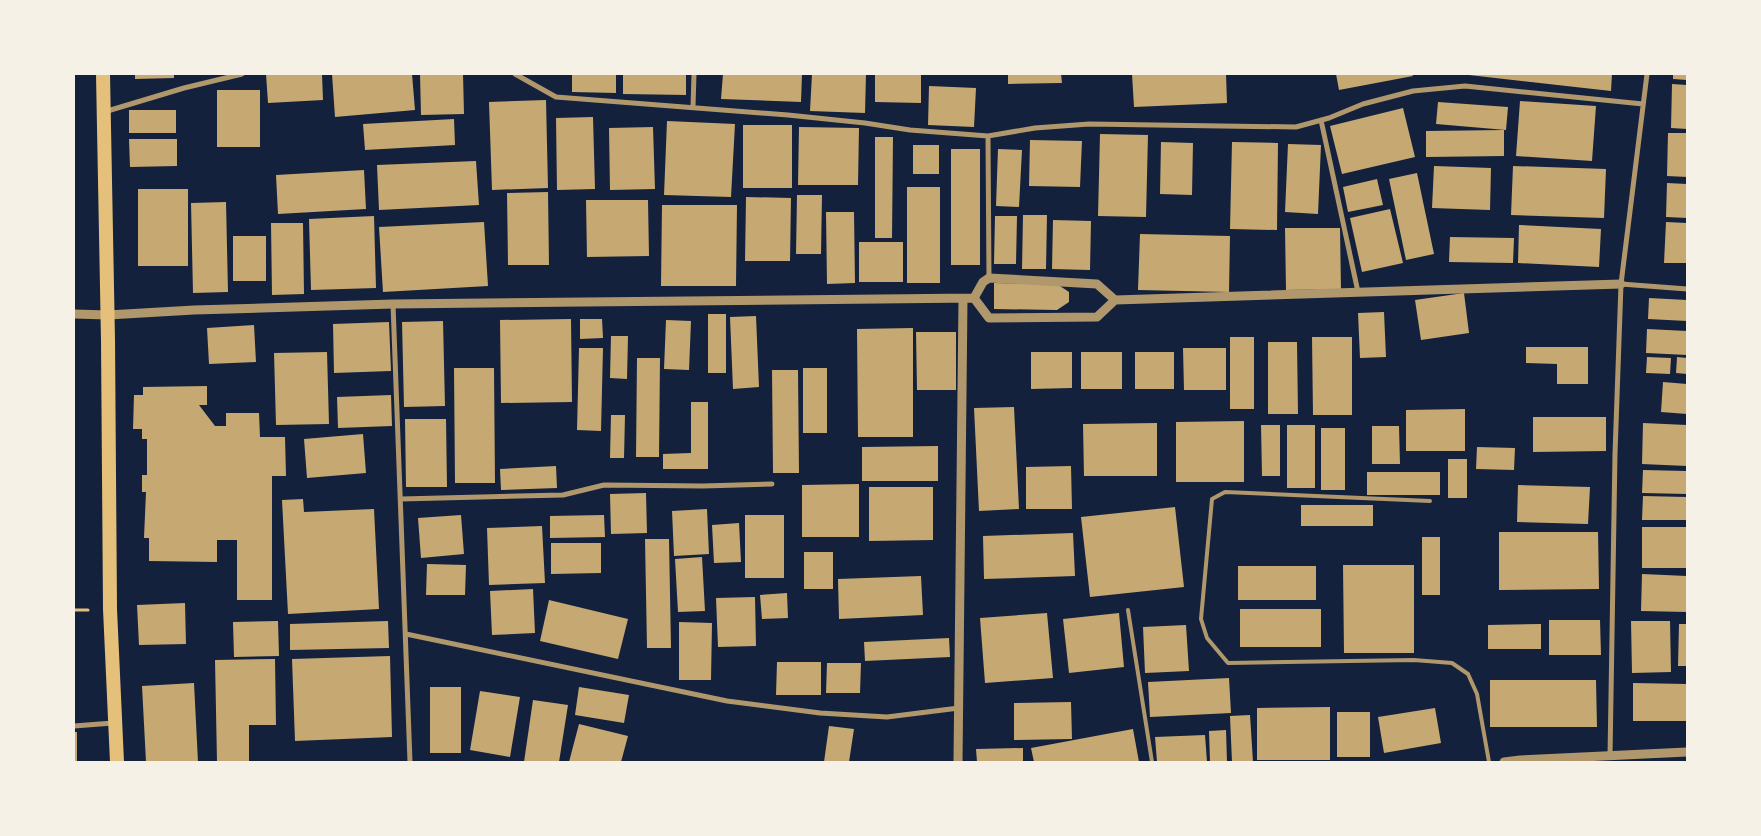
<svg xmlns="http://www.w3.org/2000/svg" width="1761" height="836" font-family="Inter,sans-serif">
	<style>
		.building { fill: #c6a872 }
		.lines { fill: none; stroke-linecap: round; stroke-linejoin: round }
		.path { stroke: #e5c07b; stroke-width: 3 }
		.service { stroke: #b1986c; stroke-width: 4 }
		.minor { stroke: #b1986c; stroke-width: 5 }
		.tertiary { stroke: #b1986c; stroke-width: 9 }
		.trunk { stroke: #e5c07b; stroke-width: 14 }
	</style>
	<rect width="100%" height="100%" fill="#14213d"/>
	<!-- building -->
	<path class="building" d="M 135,74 L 174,74 L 174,78 L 135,79 Z
		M 266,74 L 322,74 L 323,100 L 268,103 Z
		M 332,74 L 412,74 L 415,110 L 335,117 Z
		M 420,74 L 463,74 L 464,114 L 421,115 Z
		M 572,74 L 616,74 L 616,93 L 572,92 Z
		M 623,74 L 686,74 L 686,95 L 623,94 Z
		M 723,74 L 802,74 L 801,102 L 721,99 Z
		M 812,74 L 866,74 L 865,113 L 810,111 Z
		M 875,74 L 921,74 L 921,103 L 875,102 Z
		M 1008,74 L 1061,74 L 1062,83 L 1008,84 Z
		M 1132,74 L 1226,74 L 1227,103 L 1134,107 Z
		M 1336,74 L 1412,74 L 1413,76 L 1339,90 Z
		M 1469,74 L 1612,74 L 1611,91 L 1469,75 Z
		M 1673,74 L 1687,74 L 1687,80 L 1673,79 Z
		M 1672,84 L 1687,85 L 1687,129 L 1671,128 Z
		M 929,86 L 976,88 L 974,127 L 928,125 Z
		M 217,90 L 260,90 L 260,147 L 217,147 Z
		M 546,100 L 548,188 L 492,190 L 489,102 Z
		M 1520,101 L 1596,106 L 1592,161 L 1516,156 Z
		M 1438,102 L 1508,107 L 1506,130 L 1436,124 Z
		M 1403,108 L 1415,157 L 1342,174 L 1330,126 Z
		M 129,110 L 176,110 L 176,133 L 129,133 Z
		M 593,117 L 595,189 L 557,190 L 556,118 Z
		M 454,119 L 455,145 L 365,150 L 363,124 Z
		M 667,121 L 735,124 L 731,197 L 664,195 Z
		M 743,125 L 792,125 L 792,188 L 743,188 Z
		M 653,127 L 655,189 L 610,190 L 609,128 Z
		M 799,127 L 859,128 L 858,185 L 798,185 Z
		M 1504,130 L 1504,156 L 1426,157 L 1426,131 Z
		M 1668,133 L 1687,133 L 1687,177 L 1667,176 Z
		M 1100,134 L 1148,135 L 1146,217 L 1098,216 Z
		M 875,137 L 893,137 L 892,238 L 875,238 Z
		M 129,139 L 177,139 L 177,166 L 130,167 Z
		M 1030,140 L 1082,141 L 1080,187 L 1029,186 Z
		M 1161,142 L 1193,143 L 1192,195 L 1160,194 Z
		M 1232,142 L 1278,143 L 1277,230 L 1230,229 Z
		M 1288,144 L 1321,145 L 1318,214 L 1285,212 Z
		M 913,145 L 939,145 L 939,174 L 913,174 Z
		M 951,149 L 980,149 L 980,265 L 951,265 Z
		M 998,149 L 1022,150 L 1019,207 L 996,206 Z
		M 476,161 L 479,205 L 379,210 L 377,165 Z
		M 1434,166 L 1491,168 L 1490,210 L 1432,208 Z
		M 1513,166 L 1606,169 L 1604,218 L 1511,215 Z
		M 364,170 L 366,209 L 278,214 L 276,175 Z
		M 1417,173 L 1434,254 L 1406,260 L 1389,179 Z
		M 1377,179 L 1383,205 L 1348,212 L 1343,187 Z
		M 1667,183 L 1687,184 L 1687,218 L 1666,217 Z
		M 907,187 L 940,187 L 940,283 L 907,283 Z
		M 138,189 L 188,189 L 188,266 L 138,266 Z
		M 548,192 L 549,265 L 508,265 L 507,193 Z
		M 797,195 L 822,195 L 821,254 L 796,254 Z
		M 746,197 L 791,198 L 790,261 L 745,261 Z
		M 586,200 L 648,200 L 649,256 L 587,257 Z
		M 226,202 L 228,292 L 193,293 L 191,203 Z
		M 662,205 L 737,205 L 736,286 L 661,286 Z
		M 1390,209 L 1403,263 L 1362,272 L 1350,218 Z
		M 826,212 L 854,212 L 855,283 L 827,284 Z
		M 1023,215 L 1047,215 L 1046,269 L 1022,269 Z
		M 374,216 L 376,288 L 311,290 L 309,219 Z
		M 995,216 L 1017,216 L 1016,264 L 994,264 Z
		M 1053,220 L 1091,221 L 1090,270 L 1052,269 Z
		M 484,222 L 488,286 L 383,292 L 379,227 Z
		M 1666,222 L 1687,223 L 1687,263 L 1664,263 Z
		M 271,223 L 303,223 L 304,294 L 272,295 Z
		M 1519,225 L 1601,229 L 1599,267 L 1518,263 Z
		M 1285,228 L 1340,228 L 1341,289 L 1286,290 Z
		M 1140,234 L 1230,236 L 1229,292 L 1138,290 Z
		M 233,236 L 266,236 L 266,281 L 233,281 Z
		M 1450,237 L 1514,238 L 1513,263 L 1449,262 Z
		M 859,242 L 903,242 L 903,282 L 859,282 Z
		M 994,283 L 1057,284 L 1069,292 L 1069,302 L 1057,310 L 994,309 Z
		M 1464,293 L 1469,333 L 1421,340 L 1415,300 Z
		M 1649,298 L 1687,300 L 1687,321 L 1648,319 Z
		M 1384,312 L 1386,357 L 1360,358 L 1358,313 Z
		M 708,314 L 726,314 L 726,373 L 708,373 Z
		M 756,316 L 759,387 L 733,389 L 730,317 Z
		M 571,319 L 572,402 L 501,403 L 500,320 Z
		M 580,319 L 602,319 L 603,338 L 580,339 Z
		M 666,320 L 691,321 L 689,370 L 664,369 Z
		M 443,321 L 445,406 L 404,407 L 402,322 Z
		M 389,322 L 391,371 L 334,373 L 333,324 Z
		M 254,325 L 256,362 L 209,364 L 207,328 Z
		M 913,328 L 913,437 L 858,437 L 857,329 Z
		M 1647,329 L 1687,331 L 1687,355 L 1646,353 Z
		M 916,332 L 956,332 L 956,390 L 917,390 Z
		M 611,336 L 628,336 L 627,379 L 610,378 Z
		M 1230,337 L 1254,337 L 1254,409 L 1230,409 Z
		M 1312,337 L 1352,337 L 1352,415 L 1313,415 Z
		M 1268,342 L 1297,342 L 1298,414 L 1268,414 Z
		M 1526,347 L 1588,347 L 1588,384 L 1557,384 L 1557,364 L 1526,363 Z
		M 579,348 L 603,348 L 601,431 L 577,430 Z
		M 1183,348 L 1226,348 L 1226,390 L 1184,390 Z
		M 327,352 L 329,424 L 276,425 L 274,353 Z
		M 1031,352 L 1072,352 L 1072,388 L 1031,389 Z
		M 1081,352 L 1122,352 L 1122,389 L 1081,389 Z
		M 1135,352 L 1174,352 L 1174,389 L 1135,389 Z
		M 1647,357 L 1671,358 L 1670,374 L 1646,373 Z
		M 1677,357 L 1687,358 L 1687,374 L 1676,373 Z
		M 637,358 L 660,358 L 659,457 L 636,457 Z
		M 454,368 L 494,368 L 495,483 L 455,483 Z
		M 803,368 L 827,368 L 827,433 L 803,433 Z
		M 772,370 L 798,370 L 799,473 L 773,473 Z
		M 1663,382 L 1687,384 L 1687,414 L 1661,412 Z
		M 207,386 L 207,405 L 199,405 L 215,426 L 226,426 L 226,413 L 259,413 L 260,437 L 285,437 L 286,476 L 272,476 L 272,600 L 237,600 L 237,540 L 217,540 L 217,562 L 149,561 L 149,538 L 144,538 L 146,492 L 142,492 L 142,475 L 147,475 L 147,439 L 142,439 L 142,429 L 133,429 L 134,395 L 143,395 L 143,387 Z
		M 391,395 L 392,426 L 338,428 L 337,397 Z
		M 691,402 L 708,402 L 708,469 L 663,469 L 663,454 L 691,453 Z
		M 1014,407 L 1019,509 L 979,511 L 974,408 Z
		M 1465,409 L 1465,451 L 1406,451 L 1406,410 Z
		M 611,415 L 625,415 L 624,458 L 610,458 Z
		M 1533,417 L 1606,417 L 1606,451 L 1533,452 Z
		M 405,419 L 446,419 L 447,487 L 406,487 Z
		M 1244,421 L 1244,482 L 1176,482 L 1176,422 Z
		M 1157,423 L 1157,476 L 1084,476 L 1083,424 Z
		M 1643,423 L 1687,425 L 1687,466 L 1642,464 Z
		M 1261,425 L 1280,425 L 1280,476 L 1262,476 Z
		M 1287,425 L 1315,425 L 1315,488 L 1287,488 Z
		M 1372,426 L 1399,426 L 1400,464 L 1372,464 Z
		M 1321,428 L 1345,428 L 1345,490 L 1321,490 Z
		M 363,434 L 366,473 L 307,478 L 304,439 Z
		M 938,446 L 938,481 L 862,481 L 862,447 Z
		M 1477,447 L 1515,448 L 1514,470 L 1476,469 Z
		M 1448,459 L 1467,459 L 1467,498 L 1448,498 Z
		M 556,466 L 557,488 L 501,490 L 500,469 Z
		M 1071,466 L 1072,509 L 1026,509 L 1026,467 Z
		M 1643,470 L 1687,471 L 1687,494 L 1642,493 Z
		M 1367,472 L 1440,472 L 1440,495 L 1367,495 Z
		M 859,484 L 859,537 L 802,537 L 802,485 Z
		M 1518,485 L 1590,487 L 1588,524 L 1517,522 Z
		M 869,487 L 933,487 L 933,540 L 869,541 Z
		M 646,493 L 647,533 L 611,534 L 610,494 Z
		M 1643,496 L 1687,497 L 1687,520 L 1642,520 Z
		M 303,499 L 304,512 L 374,509 L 379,609 L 288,614 L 282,500 Z
		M 1301,505 L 1373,505 L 1373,526 L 1301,526 Z
		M 1175,507 L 1184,587 L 1090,597 L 1081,517 Z
		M 707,509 L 709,554 L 674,556 L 672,511 Z
		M 461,515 L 464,554 L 421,558 L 418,518 Z
		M 604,515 L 605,537 L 550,538 L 550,516 Z
		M 745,515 L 784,515 L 784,578 L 745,578 Z
		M 739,523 L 741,562 L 714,563 L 712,525 Z
		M 542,526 L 545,583 L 489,585 L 487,528 Z
		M 1642,527 L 1687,527 L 1687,568 L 1642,568 Z
		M 1499,532 L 1598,532 L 1599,589 L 1499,590 Z
		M 1073,533 L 1075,576 L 984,579 L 983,536 Z
		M 1422,537 L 1440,537 L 1440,595 L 1422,595 Z
		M 645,539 L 669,539 L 671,648 L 647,648 Z
		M 551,543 L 601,543 L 601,573 L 551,574 Z
		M 804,552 L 833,552 L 833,589 L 804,589 Z
		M 702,557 L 705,611 L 678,612 L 675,559 Z
		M 427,564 L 466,565 L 465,595 L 426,595 Z
		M 1343,565 L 1414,565 L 1414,653 L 1344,653 Z
		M 1238,566 L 1316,566 L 1316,600 L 1238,600 Z
		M 1642,574 L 1687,576 L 1687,612 L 1641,611 Z
		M 921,576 L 923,615 L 839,619 L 838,579 Z
		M 533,589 L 535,633 L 492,635 L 490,591 Z
		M 787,593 L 788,618 L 762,619 L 760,595 Z
		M 755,597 L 756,646 L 718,647 L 716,598 Z
		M 549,600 L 628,619 L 618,659 L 540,641 Z
		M 185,603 L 186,644 L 139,645 L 137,605 Z
		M 1240,609 L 1321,609 L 1321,647 L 1240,647 Z
		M 1047,613 L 1053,678 L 985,683 L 980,618 Z
		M 1119,613 L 1124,667 L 1069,673 L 1063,619 Z
		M 1549,620 L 1600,620 L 1601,655 L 1549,655 Z
		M 278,621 L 279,656 L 234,657 L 233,622 Z
		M 388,621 L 389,648 L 290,650 L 290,624 Z
		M 1631,621 L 1670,621 L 1671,672 L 1632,673 Z
		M 679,622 L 712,623 L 711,680 L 679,680 Z
		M 1541,624 L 1541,649 L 1488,649 L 1488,625 Z
		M 1679,624 L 1687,624 L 1687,666 L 1678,666 Z
		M 1186,625 L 1189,671 L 1145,673 L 1143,627 Z
		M 949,638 L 950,657 L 865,661 L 864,642 Z
		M 390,656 L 392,737 L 295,741 L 292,659 Z
		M 275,659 L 276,725 L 249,725 L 249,762 L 217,762 L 215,660 Z
		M 777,662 L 821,662 L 821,695 L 776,695 Z
		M 827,663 L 861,663 L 860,693 L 826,693 Z
		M 1229,678 L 1231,713 L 1150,717 L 1148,682 Z
		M 1490,680 L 1596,680 L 1597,727 L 1490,727 Z
		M 194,683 L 198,762 L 146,762 L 142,686 Z
		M 1633,683 L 1687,684 L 1687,721 L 1633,721 Z
		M 430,687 L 461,687 L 461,753 L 430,753 Z
		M 579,687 L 629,695 L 624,723 L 575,715 Z
		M 480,691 L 520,697 L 510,757 L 470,750 Z
		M 533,700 L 568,705 L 559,762 L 524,762 Z
		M 1071,702 L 1072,739 L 1014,740 L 1014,703 Z
		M 1330,707 L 1330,760 L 1257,760 L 1257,708 Z
		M 1435,708 L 1441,743 L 1384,753 L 1378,717 Z
		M 1337,712 L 1370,712 L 1370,757 L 1337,757 Z
		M 1250,715 L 1253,762 L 1232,762 L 1230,716 Z
		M 579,724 L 628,736 L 621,762 L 569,762 Z
		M 829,726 L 854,729 L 849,762 L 824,762 Z
		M 1133,729 L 1139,762 L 1034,762 L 1031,748 Z
		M 1226,730 L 1227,762 L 1210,762 L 1209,731 Z
		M 74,732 L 77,732 L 77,762 L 74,762 Z
		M 1205,735 L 1207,762 L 1157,762 L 1155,737 Z
		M 1023,748 L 1023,762 L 977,762 L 976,749 Z"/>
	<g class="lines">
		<!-- path -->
		<path class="path" d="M 74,610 L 88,610"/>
		<!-- service -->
		<path class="service" d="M 1430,501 L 1225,492 L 1212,499 L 1201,619 L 1207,638 L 1228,663 L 1414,660 L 1452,663 L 1468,674 L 1477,694 L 1489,762
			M 1128,610 L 1152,762"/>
		<!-- minor -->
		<path class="minor" d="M 515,74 L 556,97 L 788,115 L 865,123 L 910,130 L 988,136 L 1035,128 L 1089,124 L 1296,127 L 1329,118 L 1363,104 L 1413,91 L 1465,86 L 1643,104
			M 693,107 L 694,74
			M 104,112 L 184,88 L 242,74
			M 1321,120 L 1358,292
			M 988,136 L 989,278
			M 1621,284 L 1687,289
			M 393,304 L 410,762
			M 401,499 L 563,495 L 604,485 L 703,486 L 772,484
			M 406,634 L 727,701 L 820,713 L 887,717 L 959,708
			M 74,726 L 113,723
			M 1610,756 L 1615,454 L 1621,284 L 1647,74"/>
		<!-- tertiary -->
		<path class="tertiary" d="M 974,298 L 989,318 L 1097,317 L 1115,300 L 1621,284
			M 974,298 L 983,282 L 989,278 L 1097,284 L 1115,300
			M 74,314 L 108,315 L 194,310 L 393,304 L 974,298
			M 958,762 L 963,299
			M 1504,762 L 1520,760 L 1687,752"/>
		<!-- trunk -->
		<path class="trunk" d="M 103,74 L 108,340 L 110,609 L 117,762"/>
	</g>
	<!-- border -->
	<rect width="1761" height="836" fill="none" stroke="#f6f1e7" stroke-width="150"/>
</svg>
